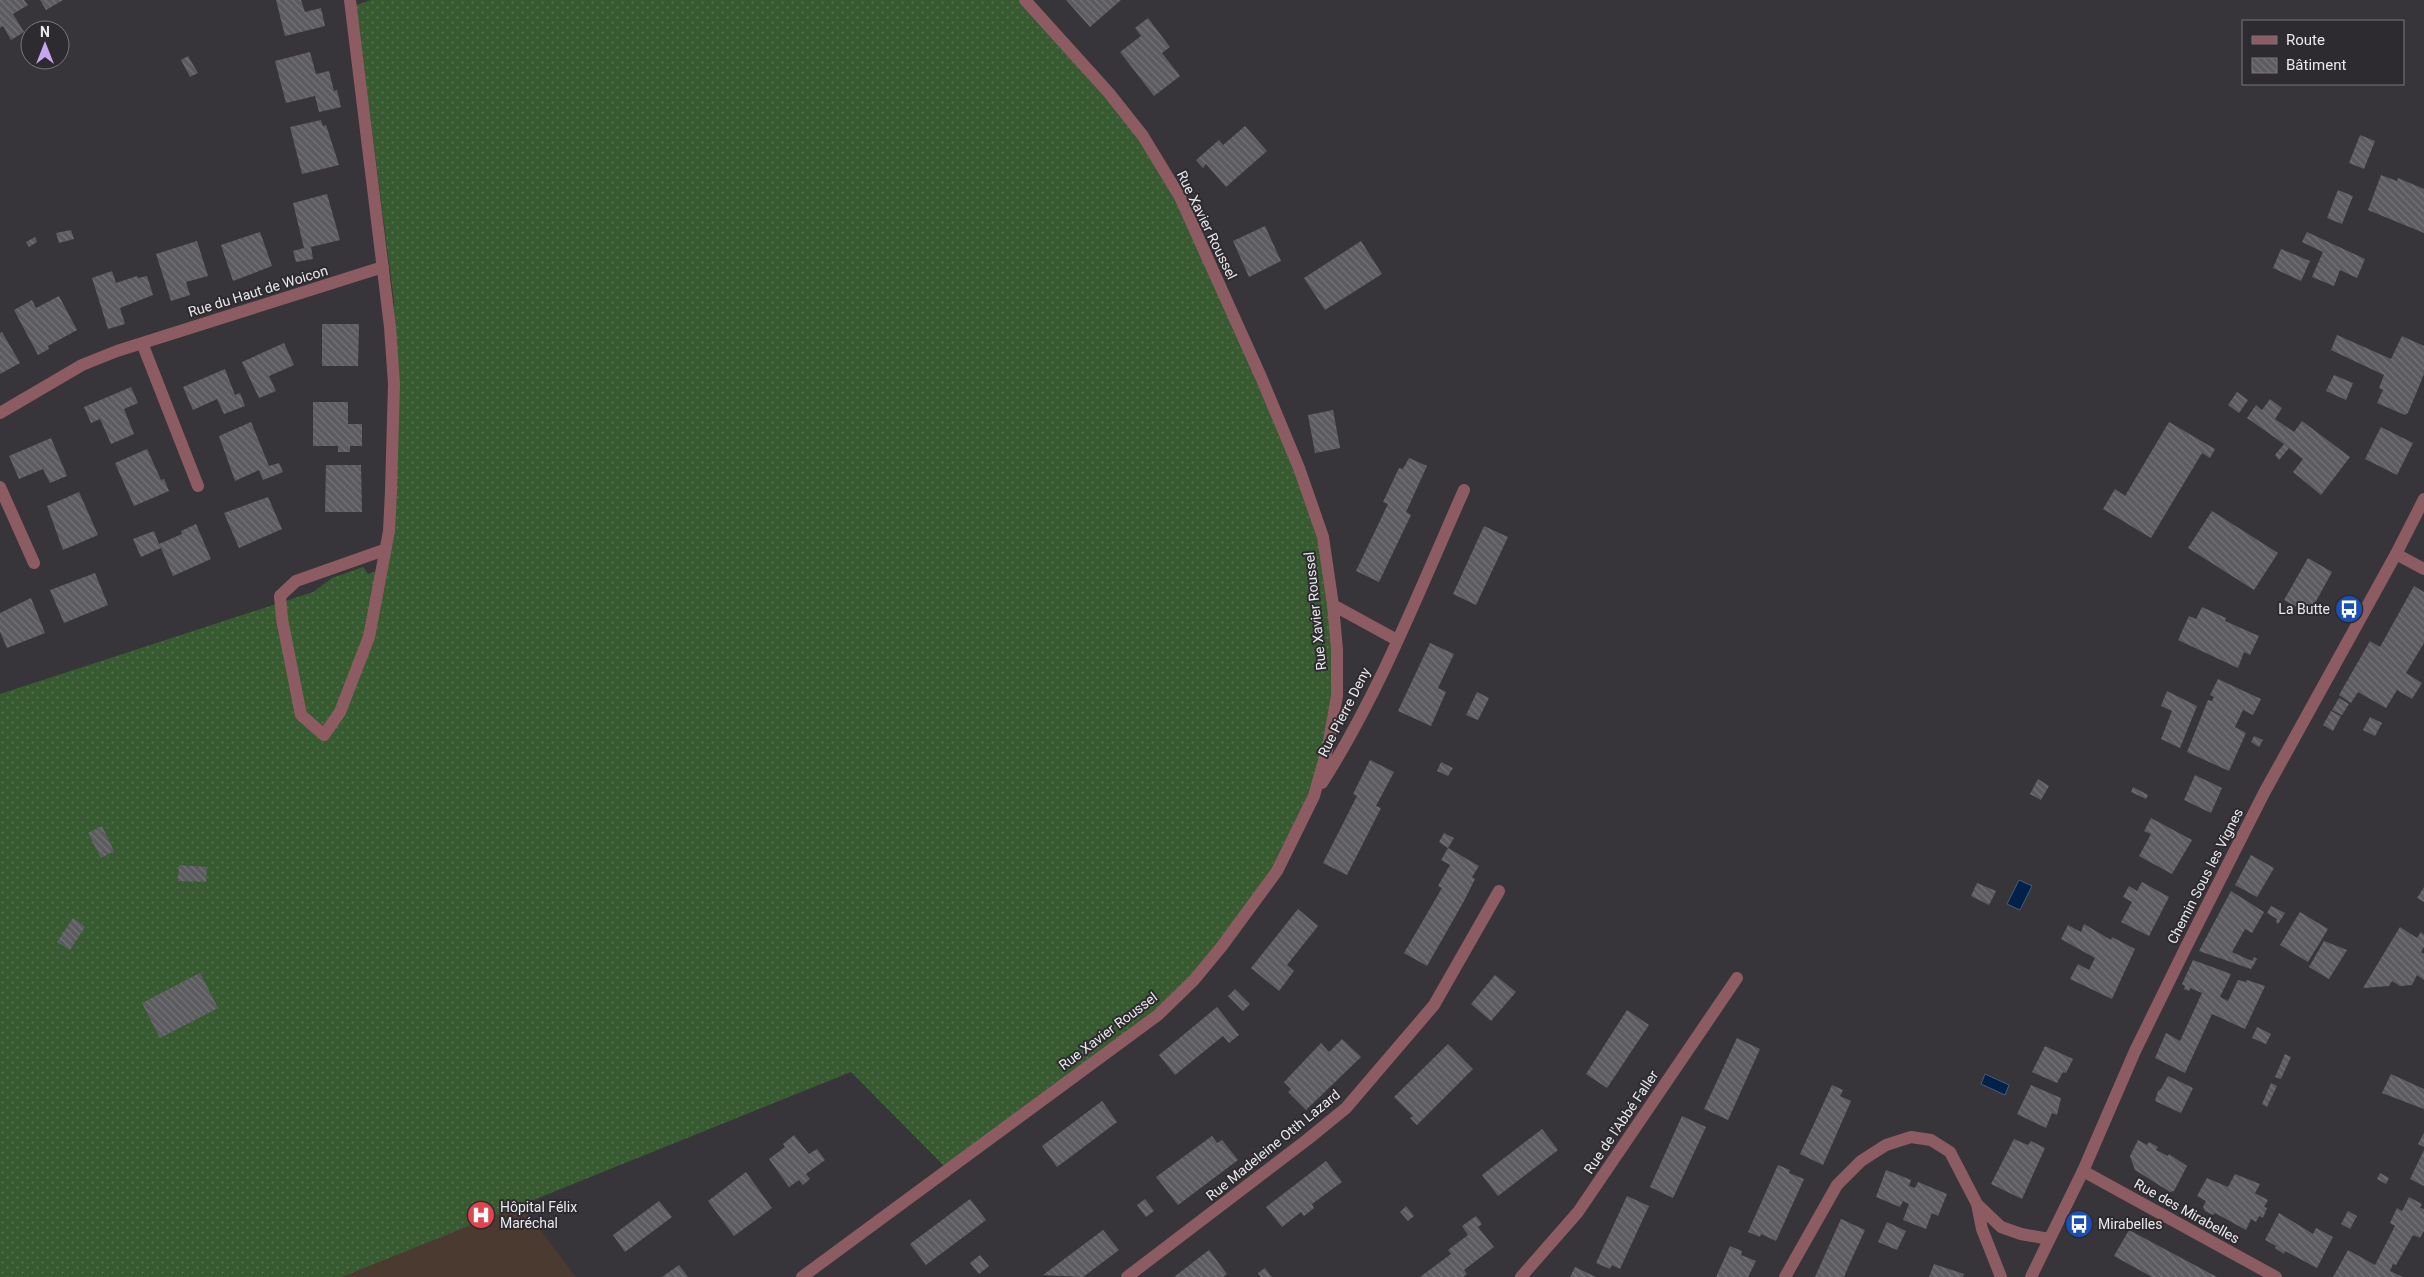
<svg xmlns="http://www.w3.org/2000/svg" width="2424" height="1277" font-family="Roboto,sans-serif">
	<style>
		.medical { fill: #4a3a2f }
		.grass { fill: url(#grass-dots) }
		.water { fill: #022149; stroke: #485d7a }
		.building { fill: url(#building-back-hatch) }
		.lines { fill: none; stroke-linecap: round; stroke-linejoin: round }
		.minor { stroke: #8d5c62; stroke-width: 12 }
		.tertiary { stroke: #8d5c62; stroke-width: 12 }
		.labels { text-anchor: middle; stroke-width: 4; stroke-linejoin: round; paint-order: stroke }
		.street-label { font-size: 14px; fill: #eae9ec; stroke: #2d2b2f }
		.poi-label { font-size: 14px; fill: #eae9ec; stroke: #2d2b2f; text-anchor: start }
	</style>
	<defs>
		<pattern id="grass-dots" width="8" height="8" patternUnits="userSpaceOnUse" patternTransform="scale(1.25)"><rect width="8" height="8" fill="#375a31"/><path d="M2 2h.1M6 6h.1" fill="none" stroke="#54724f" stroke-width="1.8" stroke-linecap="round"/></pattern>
		<pattern id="building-back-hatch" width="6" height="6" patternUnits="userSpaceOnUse" patternTransform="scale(1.25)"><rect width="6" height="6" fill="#5c5b5f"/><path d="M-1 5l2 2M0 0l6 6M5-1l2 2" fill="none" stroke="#747376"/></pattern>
	</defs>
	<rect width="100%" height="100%" fill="#373539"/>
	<!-- medical -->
	<path class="medical" d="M 508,1187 L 576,1277 L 266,1277 Z"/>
	<!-- grass -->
	<path class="grass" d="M 371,0 L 1025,0 L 1109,93 L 1180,197 L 1323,537 L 1337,650 L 1328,746 L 1277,871 L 1194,980 L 947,1169 L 851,1072 L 342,1277 L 0,1277 L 0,694 L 313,592 L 332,578 L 363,567 L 368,574 L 386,568 L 394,302 L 356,5 Z"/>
	<!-- water -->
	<path class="water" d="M 2019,880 L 2032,886 L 2020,910 L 2007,904 Z
		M 1985,1074 L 2009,1085 L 2005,1095 L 1981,1084 Z"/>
	<!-- building -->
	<path class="building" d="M 0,0 L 24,0 L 28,5 L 13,14 L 24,32 L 11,40 L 3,26 L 0,28 Z
		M 40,0 L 63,0 L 46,10 Z
		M 276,0 L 301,0 L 305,12 L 321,8 L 325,26 L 285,36 Z
		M 1066,0 L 1121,0 L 1090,27 Z
		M 1148,18 L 1170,47 L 1162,53 L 1180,76 L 1154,96 L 1120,52 L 1141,36 L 1135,28 Z
		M 310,52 L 316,74 L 329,71 L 334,91 L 337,90 L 341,107 L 319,112 L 315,96 L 286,103 L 275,61 Z
		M 188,56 L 198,73 L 190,77 L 181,60 Z
		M 321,120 L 323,126 L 326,125 L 339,165 L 302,174 L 290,127 Z
		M 1245,126 L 1267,151 L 1226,187 L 1206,164 L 1203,168 L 1196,160 L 1219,140 L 1223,145 Z
		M 2360,135 L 2375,141 L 2364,169 L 2349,163 Z
		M 2381,175 L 2397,181 L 2398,178 L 2424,189 L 2424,233 L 2368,210 Z
		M 2338,190 L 2353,196 L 2342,224 L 2327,218 Z
		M 327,194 L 340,240 L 311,247 L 313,259 L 296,262 L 293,251 L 304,248 L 293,203 Z
		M 1265,226 L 1281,261 L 1249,277 L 1233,241 Z
		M 71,230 L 74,239 L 59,243 L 56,233 Z
		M 260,232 L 272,266 L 233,281 L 221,245 Z
		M 2307,232 L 2365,259 L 2357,278 L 2340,270 L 2334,286 L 2312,277 L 2323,252 L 2302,242 Z
		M 35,237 L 37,242 L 29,247 L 26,242 Z
		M 197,241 L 208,276 L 186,282 L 190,295 L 171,301 L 156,254 Z
		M 1361,241 L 1382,274 L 1325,310 L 1304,278 Z
		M 2281,249 L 2310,261 L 2301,281 L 2273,268 Z
		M 112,271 L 116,283 L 137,276 L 138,278 L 147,276 L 153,295 L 120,308 L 125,324 L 108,329 L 92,278 Z
		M 59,296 L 77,330 L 48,346 L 49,349 L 38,355 L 14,310 L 32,300 L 36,308 Z
		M 322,324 L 359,324 L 358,366 L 322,366 Z
		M 2,332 L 20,363 L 0,374 L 0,333 Z
		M 2337,335 L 2391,359 L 2402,336 L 2424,346 L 2424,374 L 2408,413 L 2405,415 L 2377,403 L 2383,390 L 2379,388 L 2384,375 L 2331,350 Z
		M 284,343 L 294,365 L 269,376 L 276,391 L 259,398 L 242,362 Z
		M 225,369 L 235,395 L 240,393 L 245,406 L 224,414 L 217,399 L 193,410 L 183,387 Z
		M 2334,375 L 2353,383 L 2346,400 L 2326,391 Z
		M 131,387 L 138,403 L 124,409 L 134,434 L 111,444 L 100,419 L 91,423 L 84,407 Z
		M 2237,392 L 2248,400 L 2239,413 L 2228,405 Z
		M 2270,399 L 2282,408 L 2275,419 L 2294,432 L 2302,421 L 2350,457 L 2321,495 L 2293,472 L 2303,459 L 2289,448 L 2279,460 L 2275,455 L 2284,444 L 2247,418 L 2256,405 L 2262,410 Z
		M 313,402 L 348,402 L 348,424 L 362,424 L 362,446 L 350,446 L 350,452 L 338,452 L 338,446 L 313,446 Z
		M 1333,410 L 1340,448 L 1315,453 L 1308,415 Z
		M 251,422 L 269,466 L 279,463 L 283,472 L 263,480 L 259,470 L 235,481 L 219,436 Z
		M 2169,422 L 2215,449 L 2210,458 L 2202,453 L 2151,538 L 2103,509 L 2115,489 L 2125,496 Z
		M 2381,427 L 2413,443 L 2397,475 L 2365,459 Z
		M 51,438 L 67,476 L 50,483 L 43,469 L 19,479 L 9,456 Z
		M 147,449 L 161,480 L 164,479 L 169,491 L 134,506 L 115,463 Z
		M 1409,458 L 1427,466 L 1406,512 L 1411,515 L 1379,582 L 1356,571 L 1388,504 L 1383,502 L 1399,468 L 1403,469 Z
		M 326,465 L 361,465 L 362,512 L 325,512 Z
		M 79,492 L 98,535 L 63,550 L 47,506 Z
		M 268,497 L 282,529 L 239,548 L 224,513 Z
		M 2212,511 L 2278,553 L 2254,590 L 2188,548 Z
		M 196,524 L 211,559 L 173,576 L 161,548 L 141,557 L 133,539 L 154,531 L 159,544 L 182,534 L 181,531 Z
		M 1484,526 L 1508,537 L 1476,605 L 1453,594 Z
		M 2308,558 L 2332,572 L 2309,614 L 2284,600 Z
		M 95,573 L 108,605 L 64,623 L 50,590 Z
		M 2414,586 L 2424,592 L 2424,643 L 2406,673 L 2422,683 L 2412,699 L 2397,690 L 2386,708 L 2358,692 L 2351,703 L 2339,695 L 2370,641 L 2380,647 Z
		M 31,598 L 45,633 L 7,648 L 0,632 L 0,613 Z
		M 2202,607 L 2226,618 L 2225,621 L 2259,636 L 2250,655 L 2244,652 L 2238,668 L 2178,640 L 2189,616 L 2196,619 Z
		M 1430,643 L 1454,654 L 1438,688 L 1446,692 L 1431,726 L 1398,711 Z
		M 2218,679 L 2261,699 L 2253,715 L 2243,710 L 2235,727 L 2246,733 L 2229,771 L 2187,752 L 2208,700 L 2212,701 L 2214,697 L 2210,695 Z
		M 2167,691 L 2197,706 L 2180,748 L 2161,739 L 2172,711 L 2161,706 Z
		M 1477,692 L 1489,698 L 1478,720 L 1466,715 Z
		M 2339,698 L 2349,704 L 2342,715 L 2332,710 Z
		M 2331,711 L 2341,716 L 2333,731 L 2323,725 Z
		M 2370,717 L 2382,723 L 2375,736 L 2363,730 Z
		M 2254,736 L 2263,740 L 2259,747 L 2251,742 Z
		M 1370,760 L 1394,772 L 1376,806 L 1381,808 L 1347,875 L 1323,863 L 1357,796 L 1353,794 Z
		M 1441,762 L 1453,768 L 1448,776 L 1437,771 Z
		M 2195,775 L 2222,788 L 2211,813 L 2184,800 Z
		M 2038,779 L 2049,786 L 2041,800 L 2030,794 Z
		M 2133,787 L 2148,795 L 2146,799 L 2131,792 Z
		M 2151,818 L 2192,840 L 2172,874 L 2139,856 L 2151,834 L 2144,831 Z
		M 102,826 L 114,851 L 101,858 L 88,833 Z
		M 1444,833 L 1454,838 L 1448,848 L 1439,842 Z
		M 1448,848 L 1479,866 L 1472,877 L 1475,879 L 1464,901 L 1427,966 L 1404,953 L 1442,888 L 1438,886 L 1450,865 L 1441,860 Z
		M 2251,855 L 2274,868 L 2257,897 L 2235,885 Z
		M 179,865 L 207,867 L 206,882 L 178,881 Z
		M 2142,882 L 2169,897 L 2149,936 L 2121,922 L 2132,902 L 2123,897 L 2129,886 L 2137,891 Z
		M 1977,883 L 1996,891 L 1989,905 L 1971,896 Z
		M 2424,887 L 2424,902 L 2417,898 Z
		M 2231,891 L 2264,912 L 2252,933 L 2245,929 L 2232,952 L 2252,961 L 2254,957 L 2257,959 L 2251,969 L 2199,951 Z
		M 2271,906 L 2285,913 L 2278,924 L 2276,922 L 2277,919 L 2267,913 Z
		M 1298,909 L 1318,926 L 1287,965 L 1294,971 L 1279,991 L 1251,968 Z
		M 2300,912 L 2328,929 L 2308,962 L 2280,945 Z
		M 73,918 L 85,927 L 70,950 L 57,942 Z
		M 2084,924 L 2111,940 L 2112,937 L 2135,949 L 2112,999 L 2070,979 L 2078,964 L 2089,970 L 2095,958 L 2061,939 L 2068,925 L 2081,932 Z
		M 2400,927 L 2417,938 L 2421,932 L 2424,935 L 2424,947 L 2421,952 L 2424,954 L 2424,980 L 2417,975 L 2412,985 L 2400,986 L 2392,981 L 2389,986 L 2363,988 Z
		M 2324,941 L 2347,950 L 2329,979 L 2309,967 Z
		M 2193,960 L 2231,974 L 2220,997 L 2228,1001 L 2238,980 L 2246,982 L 2247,980 L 2265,986 L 2245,1029 L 2212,1014 L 2185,1073 L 2155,1058 L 2166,1033 L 2180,1041 L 2202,993 L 2190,988 L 2189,991 L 2184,989 L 2185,986 L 2182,984 Z
		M 200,973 L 218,1008 L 160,1038 L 142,1003 Z
		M 1495,975 L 1516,992 L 1491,1021 L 1471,1004 Z
		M 1235,989 L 1250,1004 L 1243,1011 L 1228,996 Z
		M 1217,1007 L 1239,1035 L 1229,1043 L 1223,1036 L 1175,1075 L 1159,1055 Z
		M 1627,1010 L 1649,1025 L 1607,1088 L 1586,1074 Z
		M 2257,1027 L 2271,1034 L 2266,1044 L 2252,1038 Z
		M 1737,1038 L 1760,1049 L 1728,1120 L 1704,1109 Z
		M 1342,1039 L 1361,1057 L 1306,1110 L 1288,1092 L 1291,1089 L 1284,1082 L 1321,1043 L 1329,1052 Z
		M 1448,1044 L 1473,1069 L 1417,1125 L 1410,1118 L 1413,1116 L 1394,1097 Z
		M 2045,1046 L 2073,1059 L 2066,1073 L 2063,1072 L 2057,1083 L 2032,1072 Z
		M 2285,1054 L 2291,1057 L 2281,1079 L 2275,1077 Z
		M 2391,1074 L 2424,1089 L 2424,1109 L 2382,1093 Z
		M 2168,1076 L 2193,1088 L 2181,1113 L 2155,1101 L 2158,1091 L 2161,1089 Z
		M 2271,1083 L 2277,1086 L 2267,1107 L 2262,1104 Z
		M 1832,1085 L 1843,1090 L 1840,1096 L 1851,1101 L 1823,1165 L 1800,1154 Z
		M 2031,1085 L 2061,1098 L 2057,1115 L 2052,1113 L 2046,1128 L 2017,1114 Z
		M 1102,1101 L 1117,1122 L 1057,1167 L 1042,1146 Z
		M 1682,1116 L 1706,1127 L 1673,1198 L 1650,1187 Z
		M 1542,1129 L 1558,1150 L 1498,1196 L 1482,1175 Z
		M 2424,1133 L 2424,1147 L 2418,1144 Z
		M 794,1135 L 809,1154 L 817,1149 L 825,1160 L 806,1174 L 810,1179 L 803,1185 L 799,1180 L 789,1187 L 769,1159 L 785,1147 L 783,1144 Z
		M 1212,1136 L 1217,1143 L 1222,1140 L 1238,1160 L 1178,1205 L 1156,1177 Z
		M 2014,1139 L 2028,1145 L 2031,1141 L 2045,1148 L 2022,1199 L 1991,1184 Z
		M 2138,1140 L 2147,1145 L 2149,1142 L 2158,1147 L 2156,1150 L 2168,1156 L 2169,1154 L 2187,1166 L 2174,1191 L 2170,1192 L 2135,1170 L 2130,1156 Z
		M 2424,1150 L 2424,1186 L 2410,1179 Z
		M 1326,1161 L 1342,1182 L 1312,1204 L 1314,1208 L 1304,1216 L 1301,1212 L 1282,1227 L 1266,1207 Z
		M 1778,1165 L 1790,1170 L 1789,1173 L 1804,1179 L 1776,1241 L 1761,1234 L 1760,1237 L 1748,1232 Z
		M 1886,1170 L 1911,1180 L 1909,1186 L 1915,1188 L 1918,1182 L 1947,1194 L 1938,1216 L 1932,1213 L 1926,1229 L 1903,1220 L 1909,1204 L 1903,1201 L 1900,1207 L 1876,1197 Z
		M 746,1172 L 772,1208 L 734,1236 L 708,1201 Z
		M 2380,1173 L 2389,1178 L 2386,1184 L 2377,1179 Z
		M 2235,1174 L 2260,1184 L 2255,1193 L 2268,1200 L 2264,1207 L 2267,1208 L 2263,1218 L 2259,1216 L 2256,1222 L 2251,1219 L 2246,1230 L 2215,1213 L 2213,1215 L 2205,1211 L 2203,1207 L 2206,1201 L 2197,1196 L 2207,1178 L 2228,1187 Z
		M 1627,1196 L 1649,1206 L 1620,1269 L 1612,1265 L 1610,1269 L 1596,1263 Z
		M 2409,1197 L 2422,1204 L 2420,1208 L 2424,1209 L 2424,1231 L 2420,1238 L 2413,1235 L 2396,1265 L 2393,1264 L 2390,1271 L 2403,1277 L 2333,1277 L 2348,1250 L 2375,1265 L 2395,1226 L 2390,1223 L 2397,1208 L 2402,1211 Z
		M 970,1199 L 986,1220 L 926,1265 L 910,1244 Z
		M 1145,1199 L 1154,1211 L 1146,1217 L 1137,1205 Z
		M 659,1201 L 672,1217 L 625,1252 L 613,1235 Z
		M 1406,1206 L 1414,1216 L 1408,1221 L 1400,1212 Z
		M 2348,1211 L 2357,1216 L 2350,1229 L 2341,1224 Z
		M 2279,1213 L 2313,1234 L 2316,1228 L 2333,1237 L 2317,1268 L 2285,1251 L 2284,1254 L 2275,1248 L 2276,1246 L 2265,1240 Z
		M 1476,1216 L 1482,1224 L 1478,1227 L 1494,1247 L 1464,1270 L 1467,1274 L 1463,1277 L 1420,1277 L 1451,1254 L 1448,1250 L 1468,1235 L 1462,1226 Z
		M 1841,1219 L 1865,1230 L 1849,1265 L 1844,1277 L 1815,1277 Z
		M 1887,1222 L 1906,1231 L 1897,1250 L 1878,1242 Z
		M 1103,1230 L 1119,1250 L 1083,1277 L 1043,1275 Z
		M 2129,1230 L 2217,1277 L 2152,1277 L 2114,1256 Z
		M 1730,1246 L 1742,1251 L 1741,1255 L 1756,1261 L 1748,1277 L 1716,1277 Z
		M 1209,1250 L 1227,1274 L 1223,1277 L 1174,1277 Z
		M 980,1255 L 989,1266 L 979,1274 L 970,1263 Z
		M 1934,1264 L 1964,1274 L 1963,1277 L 1929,1277 Z
		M 679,1265 L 688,1277 L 662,1277 Z
		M 1575,1267 L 1596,1277 L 1570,1277 Z
		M 1265,1268 L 1267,1271 L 1272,1277 L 1261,1277 L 1258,1273 Z"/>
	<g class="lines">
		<!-- minor -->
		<path class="minor" d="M 350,0 L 390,327 L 394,384 L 391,491 L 389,531 L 369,637 L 340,712 L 324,735 L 301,715 L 282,619 L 280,596 L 296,581 L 384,550
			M 142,343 L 198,486
			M 0,413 L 82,365 L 117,351 L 383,267
			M 0,487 L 34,563
			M 2396,554 L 2424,569
			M 1333,605 L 1397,640
			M 1322,783 C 1380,692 1420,589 1464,490
			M 2083,1171 L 2276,1277
			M 1977,1204 L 1982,1229 L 2001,1277
			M 802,1277 L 1158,1015 L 1194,980 L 1222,946 L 1277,871 L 1314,796 L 1328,746 L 1337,696 L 1337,650 L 1333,605 L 1323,537 L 1299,468 L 1261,377 L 1180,197 L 1143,136 L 1109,93 L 1025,0
			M 1127,1277 L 1308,1139 L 1346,1108 L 1434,1005 L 1499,891
			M 1521,1277 L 1578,1212 L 1737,978
			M 1785,1277 L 1837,1185 L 1861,1161 L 1886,1145 L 1911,1137 L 1931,1140 L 1950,1152 L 1977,1204 L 2001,1227 L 2021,1234 L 2049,1239"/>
		<!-- tertiary -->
		<path class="tertiary" d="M 2031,1277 L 2083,1171 L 2135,1051 L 2184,951 L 2264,793 L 2396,554 L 2424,499"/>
	</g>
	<!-- icons -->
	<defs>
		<g id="bus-disc" transform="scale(1.4375)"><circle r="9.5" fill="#1a4fb4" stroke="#2d2b2f"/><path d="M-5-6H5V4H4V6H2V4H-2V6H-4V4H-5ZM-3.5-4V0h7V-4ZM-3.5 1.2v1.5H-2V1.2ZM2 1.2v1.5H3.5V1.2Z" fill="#fff"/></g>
		<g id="hospital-disc" transform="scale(1.4375)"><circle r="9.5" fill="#e0444e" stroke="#2d2b2f"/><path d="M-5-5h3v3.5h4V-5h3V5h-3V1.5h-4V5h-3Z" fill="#fff"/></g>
	</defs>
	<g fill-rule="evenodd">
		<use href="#bus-disc" x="2349" y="609"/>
		<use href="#hospital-disc" x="481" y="1215"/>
		<use href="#bus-disc" x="2079" y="1224"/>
	</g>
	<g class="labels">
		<!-- street labels -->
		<g class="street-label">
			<text transform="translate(1207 225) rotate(64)" y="5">Rue Xavier Roussel</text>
			<text transform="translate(258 291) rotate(-17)" y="5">Rue du Haut de Woicon</text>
			<text transform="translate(1315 611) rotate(-96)" y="5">Rue Xavier Roussel</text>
			<text transform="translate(1344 712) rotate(-63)" y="5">Rue Pierre Deny</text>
			<text transform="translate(2205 876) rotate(-63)" y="5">Chemin Sous les Vignes</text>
			<text transform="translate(1108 1031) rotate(-37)" y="5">Rue Xavier Roussel</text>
			<text transform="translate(1621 1122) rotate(-56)" y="5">Rue de l'Abbé Faller</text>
			<text transform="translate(1273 1145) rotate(-39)" y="5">Rue Madeleine Otth Lazard</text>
			<text transform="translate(2187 1211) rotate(29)" y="5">Rue des Mirabelles</text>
		</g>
		<!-- poi labels -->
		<g class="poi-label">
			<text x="2330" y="614" text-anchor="end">La Butte</text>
			<text x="500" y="1212">Hôpital Félix<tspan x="500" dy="16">Maréchal</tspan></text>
			<text x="2098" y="1229">Mirabelles</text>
		</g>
	</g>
	<!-- legend -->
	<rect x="2242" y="20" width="162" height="65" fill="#2d2b2f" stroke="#79777b"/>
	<rect x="2252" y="36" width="25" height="8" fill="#8d5c62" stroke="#79777b"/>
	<text x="2286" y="45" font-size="15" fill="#eae9ec">Route</text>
	<rect x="2252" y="58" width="25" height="15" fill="url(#building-back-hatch)" stroke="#79777b"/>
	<text x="2286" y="70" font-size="15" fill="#eae9ec">Bâtiment</text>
	<!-- north arrow -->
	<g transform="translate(45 45)"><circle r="24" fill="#2d2b2f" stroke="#79777b"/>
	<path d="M0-4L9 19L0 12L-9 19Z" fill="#c6a6f0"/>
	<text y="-8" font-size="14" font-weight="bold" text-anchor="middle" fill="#eae9ec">N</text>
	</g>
</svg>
